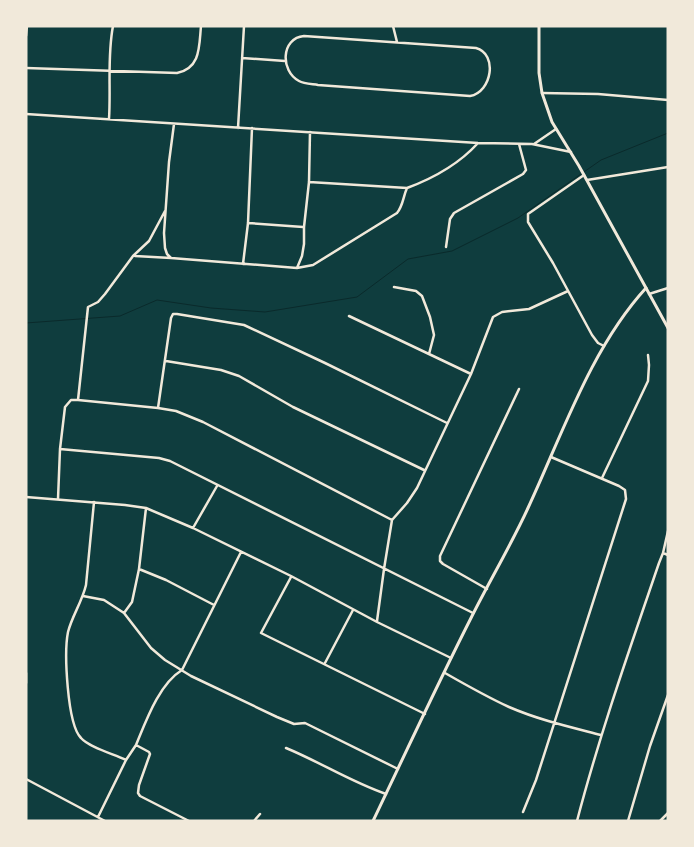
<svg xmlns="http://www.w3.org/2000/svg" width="694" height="847" font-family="Jost,sans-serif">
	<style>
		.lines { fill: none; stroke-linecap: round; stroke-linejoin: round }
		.stream { stroke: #0a2a2b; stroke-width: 1 }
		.minor { stroke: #f1e9da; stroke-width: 2.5 }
		.tertiary { stroke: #f1e9da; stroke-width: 3 }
		.secondary { stroke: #f1e9da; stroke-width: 3 }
	</style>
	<rect width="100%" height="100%" fill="#0f3d3e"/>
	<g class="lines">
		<!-- stream -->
		<path class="stream" d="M 26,323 L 120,316 L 157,300 L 211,308 L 265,312 L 357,297 L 408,259 L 452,251 L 518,218 L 601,160 L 668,133"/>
		<!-- minor -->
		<path class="minor" d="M 393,26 L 397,42
			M 26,36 L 27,26
			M 304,36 L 476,48 C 498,54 492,92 470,96 L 318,85 C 312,84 304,84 299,81 C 280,71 281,38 304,36 Z
			M 242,58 L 285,61
			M 26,68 L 177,73 C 201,68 199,46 201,26
			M 542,93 L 598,94 L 668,100
			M 26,114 L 478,143 L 532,144 L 571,152
			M 109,119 C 111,88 107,57 113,26
			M 174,124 L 169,162 L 164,233 L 165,248 L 167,254 L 171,258 L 297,268 L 313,265 L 397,213 C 403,206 403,197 407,188 C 434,178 459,164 478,143
			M 238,128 L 244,26
			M 534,144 L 556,129
			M 584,175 L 528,214 L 528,222 L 553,263 L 592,335 L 598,343 L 604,346
			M 587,180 L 668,167
			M 309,182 L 407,188
			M 248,223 L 303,227
			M 446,247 L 450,219 L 454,213 L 523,174 L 526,170 L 519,144
			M 135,256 L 171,258
			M 243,264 L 248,223 L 252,128
			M 297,268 L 302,256 L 304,244 L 304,227 L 309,182 L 310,132
			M 394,287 L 416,291 L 422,296 L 430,317 L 434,335 L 429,354
			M 649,294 L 668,288
			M 349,316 L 471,374
			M 166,361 L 221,370 L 239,376 L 293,407 L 424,470
			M 78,400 L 88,307 L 98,302 L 105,294 L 133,256 L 149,241 L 165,211
			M 158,408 L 171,318 L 173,314 L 177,314 L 244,325 L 325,363 L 447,423
			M 60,449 L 159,458 L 170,461 L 473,613
			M 602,478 L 648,381 L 649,365 L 648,355
			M 26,497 L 125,505 L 146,508 L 193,528 L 291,576 L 377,622 L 451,658
			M 58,499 L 60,449 L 65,407 L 71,400 L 78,400 L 158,408 L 176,411 L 203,422 L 392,520
			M 94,502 L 86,585 C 82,602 72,616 68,632 C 64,652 67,724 81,738 C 90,748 114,754 126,760
			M 193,528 L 217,486
			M 663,553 L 668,531
			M 139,569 L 166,580 L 214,605
			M 291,577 L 261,633 L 425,714
			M 487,589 L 443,564 L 440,561 L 440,556 L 519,389
			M 83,596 L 104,600 L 124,613 L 151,648 L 165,660 L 191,676 L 277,717 L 294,724 L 305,723 L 398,769
			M 124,613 L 132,602 L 139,569 L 146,508
			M 377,621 L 384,569 L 392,520 L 407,503 L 417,488 L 471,374 L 493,317 L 502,312 L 529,309 L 568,291
			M 325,663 L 353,610
			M 26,673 L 26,683
			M 445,673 C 466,685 487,697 509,707 C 539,720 570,727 601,735
			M 136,745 C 146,721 159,684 182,670 L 241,552
			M 286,748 C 320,762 351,782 386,794
			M 26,779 L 105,821
			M 523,812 L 536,780 L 626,499 L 625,490 L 619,486 L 551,457
			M 98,817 L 126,760 L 136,745 L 149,752 L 150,754 L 139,785 L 138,793 L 140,796 L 189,821
			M 254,821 L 260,814
			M 577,821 C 600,733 630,648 659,563 L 663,553 L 668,555
			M 628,821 L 650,746 L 668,695
			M 660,821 L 668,813"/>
		<!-- tertiary -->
		<path class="tertiary" d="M 373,821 C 406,752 438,683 472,616 C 490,580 511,545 528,508 C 562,435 591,348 646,288"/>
		<!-- secondary -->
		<path class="secondary" d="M 539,26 L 539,73 L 542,93 L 552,122 L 579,166 L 668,328"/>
	</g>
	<!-- border -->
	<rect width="694" height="847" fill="none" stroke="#f1e9da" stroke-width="55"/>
</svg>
